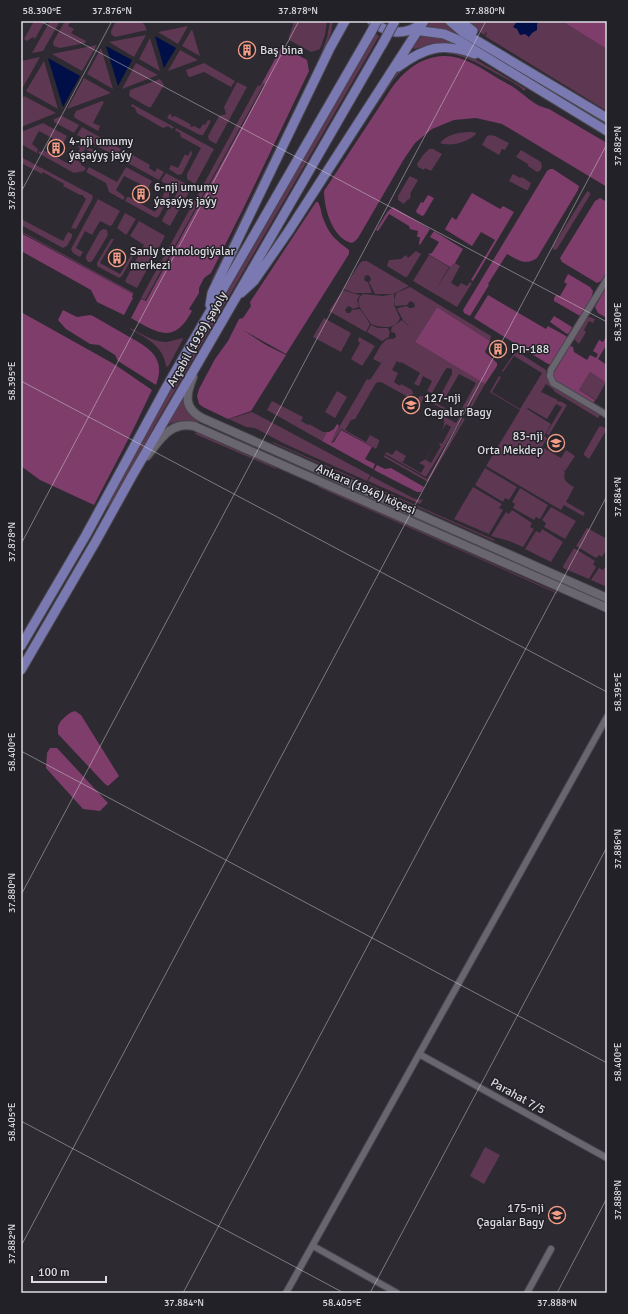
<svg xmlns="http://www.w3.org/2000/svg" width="628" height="1314" font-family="Signika,sans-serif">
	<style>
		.green { fill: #5e3752; fill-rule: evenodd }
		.forest { fill: #7f3d6c }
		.water { fill: #010f49 }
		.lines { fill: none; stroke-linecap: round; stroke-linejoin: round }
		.minor-casing { stroke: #49474e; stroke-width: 8 }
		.secondary-casing { stroke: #49474e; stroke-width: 10 }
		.primary-casing { stroke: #49474e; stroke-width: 11 }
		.minor { stroke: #69666f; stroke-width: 6 }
		.secondary { stroke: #69666f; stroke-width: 8 }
		.primary { stroke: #7a79b1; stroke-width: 9 }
		.primary-bridge-casing { stroke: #49474e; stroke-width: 11; stroke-linecap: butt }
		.primary-bridge { stroke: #7a79b1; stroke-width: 9 }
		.ticks { fill: none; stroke: #dddce1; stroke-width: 1; stroke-opacity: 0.45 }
		.labels { text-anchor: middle; stroke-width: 3; stroke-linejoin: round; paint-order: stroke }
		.poi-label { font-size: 12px; fill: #dddce1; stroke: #232128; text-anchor: start }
		.street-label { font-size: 12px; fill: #dddce1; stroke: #232128 }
		.neatline { fill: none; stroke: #dddce1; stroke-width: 1.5 }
		.ticks-label { font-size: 10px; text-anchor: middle; fill: #dddce1 }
	</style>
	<rect width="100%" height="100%" fill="#2d2a32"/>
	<!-- green -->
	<path class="green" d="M 34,21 L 45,21 L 35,39 L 33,37 L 27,41 L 24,39 Z
		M 50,21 L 60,21 L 43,51 L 32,53 Z
		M 65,21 L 71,21 L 68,26 L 74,29 L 71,33 L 86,41 L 85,43 L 60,48 L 54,46 L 53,42 Z
		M 116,21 L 139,21 L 144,24 L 147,30 L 115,37 L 111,34 L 111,31 Z
		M 293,21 L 327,21 L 325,35 L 320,49 L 311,52 L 289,40 C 288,34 294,28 293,21 Z
		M 330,21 L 333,21 L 331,33 L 325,49 L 213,282 L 211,281 L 318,61 L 327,38 Z
		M 431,21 L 445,21 L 451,27 L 500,58 L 498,60 L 448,31 L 426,27 Z
		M 465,21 L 607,21 L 607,111 L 488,38 L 485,36 L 487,33 L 486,32 L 484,35 Z
		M 188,26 L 178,44 L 158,32 Z
		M 192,29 L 200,56 L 182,46 Z
		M 376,34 L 379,36 L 155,425 L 110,507 L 106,505 L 152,423 Z
		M 146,35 L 134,57 L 109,42 Z
		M 422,35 L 436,35 L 455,43 L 435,44 L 414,49 L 413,47 Z
		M 150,38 L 160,71 L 139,59 Z
		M 97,45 L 82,71 L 52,54 Z
		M 101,48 L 113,89 L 87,74 Z
		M 180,50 L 198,60 L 168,71 Z
		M 442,50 L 470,56 L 526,89 L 524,91 C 517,83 504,78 495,73 C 458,51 427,39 394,79 L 324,184 L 325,181 L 397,73 C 413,56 420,56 442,50 Z
		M 40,57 L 22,89 L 21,88 L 21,61 Z
		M 44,61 L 58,109 L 26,91 Z
		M 136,63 L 158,75 L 122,89 Z
		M 204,63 L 235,81 L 231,87 L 204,72 L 190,77 L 188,76 L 186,70 Z
		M 84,78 L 111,93 L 67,109 Z
		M 160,79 L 164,85 L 151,107 L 148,107 L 129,96 L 130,90 Z
		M 237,82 L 247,87 L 216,144 L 209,140 L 208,136 L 219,116 L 226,114 L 224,107 Z
		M 262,83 L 264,84 L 145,300 L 141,298 L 258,85 L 260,86 Z
		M 24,96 L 56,113 L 21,127 L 21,101 Z
		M 102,101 L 104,102 L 93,123 L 100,126 L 98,131 L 75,118 L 74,116 L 76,111 Z
		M 132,104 L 174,127 L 172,129 L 168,126 L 163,128 L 137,113 L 135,108 L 131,106 Z
		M 170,113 L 172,117 L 175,116 L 190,124 L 191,127 L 194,126 L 200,129 L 203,124 L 205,125 L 208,120 L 211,121 L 203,135 L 200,135 L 167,118 Z
		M 62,116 L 79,125 L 74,133 L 54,122 L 54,119 Z
		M 43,123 L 67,136 L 63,144 L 39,131 L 32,144 L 38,149 L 37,153 L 21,144 L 21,132 Z
		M 82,127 L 121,149 L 118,154 L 115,152 L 110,153 L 77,135 Z
		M 176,128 L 214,149 L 195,184 L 187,179 L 187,174 L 201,148 L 181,137 L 180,133 L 175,130 Z
		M 472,132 L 476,133 L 476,134 C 468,142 451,147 440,143 C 447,134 461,132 472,132 Z
		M 490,135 L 495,136 L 509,143 L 505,150 L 502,149 L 499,155 L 482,145 L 487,136 Z
		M 81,143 L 106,157 L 105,159 L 85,149 L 78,161 L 81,163 L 81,165 L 86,168 L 84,171 L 74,173 L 38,153 L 39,151 L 41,152 L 43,150 L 71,165 L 80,148 L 78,147 Z
		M 429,149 L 433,149 L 442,154 L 431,171 L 425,168 L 424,170 L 418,167 L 417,164 L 423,155 Z
		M 124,150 L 150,165 L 149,168 L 155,172 L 157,168 L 164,172 L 159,180 L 126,162 L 125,158 L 121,156 Z
		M 191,150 L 192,154 L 182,174 L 178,175 L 169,169 L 171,165 L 178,168 L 185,154 L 188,156 Z
		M 521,150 L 541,162 L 542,167 L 540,171 L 537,172 L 528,166 L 528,164 L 516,157 Z
		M 21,157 L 92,195 L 93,198 L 76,229 L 71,228 L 86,199 L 83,196 L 83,195 L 80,195 L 63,186 L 64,184 L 43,172 L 42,174 L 21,163 Z
		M 89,167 L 117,182 L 126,167 L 152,181 L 148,188 L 124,176 L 116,190 L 125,197 L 123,200 L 109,192 L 106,183 L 86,172 Z
		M 166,173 L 192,187 L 170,226 L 163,222 L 162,220 L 178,191 L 161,181 Z
		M 513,174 L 520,178 L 522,177 L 531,183 L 528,190 L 526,190 L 509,181 Z
		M 410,176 L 418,180 L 410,194 L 411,196 L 409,200 L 408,199 L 404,204 L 398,200 L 398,196 L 409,177 Z
		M 166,189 L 169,192 L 169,197 L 159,216 L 156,218 L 125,201 L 127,197 L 129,197 L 155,212 Z
		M 588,191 L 590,193 L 590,195 L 557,249 L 553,250 L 553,246 L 586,193 Z
		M 98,199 L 120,211 L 112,225 L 110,226 L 100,221 L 92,235 L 85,231 L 76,248 L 83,252 L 80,257 L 73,253 L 71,249 Z
		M 125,213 L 136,219 L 127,234 L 126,235 L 117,228 Z
		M 21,219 L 63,241 L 68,232 L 72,234 L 72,237 L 67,246 L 63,248 L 21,225 Z
		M 139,221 L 165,236 L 137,288 L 127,283 L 125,281 L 144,245 L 130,236 Z
		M 103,229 L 107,230 L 108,235 L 93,260 L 91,262 L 88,262 L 86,259 L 86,256 L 100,231 Z
		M 21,231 L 134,293 L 133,294 L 21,232 Z
		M 111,239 L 114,239 L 100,263 L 120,274 L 135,249 L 136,251 L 122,276 L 119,278 L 97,266 L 97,263 Z
		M 416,251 L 421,254 L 407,277 L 405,277 L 387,266 L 389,260 L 401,259 L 406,255 L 408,258 Z
		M 429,255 L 449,267 L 435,291 L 450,267 L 455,263 L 460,266 L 451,283 L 458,287 L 461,283 L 467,286 L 470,282 L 472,283 L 457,307 L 413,281 Z
		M 363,261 L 367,261 L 409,286 L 393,294 L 375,294 L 369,282 L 371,280 L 370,277 L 368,275 L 365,276 L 364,279 L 365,281 L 368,282 L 372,293 L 354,293 L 343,289 L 360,263 Z
		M 410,287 L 491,336 L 490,341 L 437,307 L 415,342 L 485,384 L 468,414 L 466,413 L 476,395 L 465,412 L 461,410 L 476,383 L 459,374 L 444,400 L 439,398 L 452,374 L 452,369 L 447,368 L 445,370 L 432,393 L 427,391 L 432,381 L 423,376 L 419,386 L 414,384 L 420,373 L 401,362 L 400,363 L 397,361 L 392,370 L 398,373 L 394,382 L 400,386 L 401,384 L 412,390 L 413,394 L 410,395 L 408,397 L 383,383 L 380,382 L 376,383 L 355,419 L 351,420 L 345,430 L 366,442 L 370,435 L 379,440 L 379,442 L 376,449 L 341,429 L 332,443 L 331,441 L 367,379 L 370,380 L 384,359 L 381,363 L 373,359 C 378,351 383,337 393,339 L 396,337 L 395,333 L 391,332 L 392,327 L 402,320 L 411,328 L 403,320 L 397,309 L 398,308 L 407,306 L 409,308 L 413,308 L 415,306 L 414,303 L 410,301 L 407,305 L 395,306 L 394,301 L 396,293 Z
		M 343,290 L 352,293 L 360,295 L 357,300 L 359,307 L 352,309 L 351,307 L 348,306 L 345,310 L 347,313 L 350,313 L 352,310 L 360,309 L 370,324 L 366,332 L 329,311 Z
		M 363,294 L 383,296 L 394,294 L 394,305 L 400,318 C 396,330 381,328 371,324 C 366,315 351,302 363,294 Z
		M 590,317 L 595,319 L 593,323 L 589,321 L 584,330 L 586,332 L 579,344 L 574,339 L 586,318 Z
		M 324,318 L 351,333 L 341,352 L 313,337 Z
		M 371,325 L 378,328 L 388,328 L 390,333 L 389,334 L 389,337 L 382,341 L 367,332 Z
		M 130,328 C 142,334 153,342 167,342 C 172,341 178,339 183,338 L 183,339 L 168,367 L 166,366 C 163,345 146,338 130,329 Z
		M 359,337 L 375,346 L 362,366 L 351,359 L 360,343 L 358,341 Z
		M 518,352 L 546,370 L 547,379 L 551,386 L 600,415 L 598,418 L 555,392 L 553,389 L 546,384 L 541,392 L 558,400 L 557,401 L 558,402 L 560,401 L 567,405 L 549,435 L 546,434 L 562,407 L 556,404 L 547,419 L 528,408 L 527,409 L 551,424 L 539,445 L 545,436 L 547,438 L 542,447 L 561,458 L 566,450 L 575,456 L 565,471 L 562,469 L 565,472 C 562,480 568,484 574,487 L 566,502 L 585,513 L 583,516 L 564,505 L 561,510 L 486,466 L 520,410 L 490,392 L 499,376 L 501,377 L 492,392 L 520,409 L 542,373 L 514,356 L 503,372 L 502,371 L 513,355 Z
		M 590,372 L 606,382 L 596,400 L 579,390 Z
		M 337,391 L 347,397 L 335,418 L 325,412 Z
		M 420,396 L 423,396 L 462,417 L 426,477 L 385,454 L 386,452 L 392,455 L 396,450 L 406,456 L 403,462 L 400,461 L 421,473 L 425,466 L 419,463 L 426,459 L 435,442 L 426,460 L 431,463 L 441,446 L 439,445 L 440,443 L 442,444 L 451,427 L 446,424 L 436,440 C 440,433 448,424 442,416 L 419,403 L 418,398 ZM 423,398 L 459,418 L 456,423 L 421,404 Z
		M 183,399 C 185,410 190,416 199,421 L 198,423 C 188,419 180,420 169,424 L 169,421 L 181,400 Z
		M 272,401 L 303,417 L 301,421 L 308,425 L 309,424 L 323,432 L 327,432 L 322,441 L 267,410 Z
		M 252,412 L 370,475 L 367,481 L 283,443 L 255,428 L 246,427 L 229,419 Z
		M 463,418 L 465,419 L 428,482 L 384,457 L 384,455 L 427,479 Z
		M 601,426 L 607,429 L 589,459 L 584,455 L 584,453 L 599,427 Z
		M 196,432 L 276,468 L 276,469 L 195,434 Z
		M 273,442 L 495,540 L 494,541 L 273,443 Z
		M 485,468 L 517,487 L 509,500 L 505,498 L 503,502 L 475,485 Z
		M 371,476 L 413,498 L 419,500 L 423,499 L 420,504 L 368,481 Z
		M 319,486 L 558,593 L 558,594 L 318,487 Z
		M 473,487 L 502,504 L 499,508 L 503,510 L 489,534 L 454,519 Z
		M 520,488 L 548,505 L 540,519 L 536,517 L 534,520 L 513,508 L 515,504 L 512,502 Z
		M 551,507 L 576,521 L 565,539 L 544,527 L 546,523 L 542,520 Z
		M 512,510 L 532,523 L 530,527 L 534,529 L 523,547 L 509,541 L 491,536 L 506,512 L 509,514 Z
		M 587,528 L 607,539 L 607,549 L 602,557 L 599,555 L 596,558 L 576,546 Z
		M 542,529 L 563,542 L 551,562 L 525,549 L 536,531 L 540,533 Z
		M 574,548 L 595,561 L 593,564 L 596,567 L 589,579 L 563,568 L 563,566 Z
		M 605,567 L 607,568 L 607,587 L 591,580 L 599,568 L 603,570 Z
		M 485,1147 L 500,1155 L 484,1184 L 470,1176 Z"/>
	<!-- forest -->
	<path class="forest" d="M 565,21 L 607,21 L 607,49 L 567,24 Z
		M 281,48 L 285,48 L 307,60 L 309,71 L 246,203 L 211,273 L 204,278 L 199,288 L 199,293 L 189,309 L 192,311 C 174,345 158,333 131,318 L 141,299 L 146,301 L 265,84 L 262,83 Z
		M 442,56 C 463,55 481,68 499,79 C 506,83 514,87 520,92 C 532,101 534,105 549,109 L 607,143 L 607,187 L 502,124 L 476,118 L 454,120 L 432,129 L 415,143 L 404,159 L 358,238 L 354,242 L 351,243 C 332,237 324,208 324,191 L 391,89 C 404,71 419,58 442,56 Z
		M 550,169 L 553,169 L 576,184 L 579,186 L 578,190 L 537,258 C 525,266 518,260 507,254 L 488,284 L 489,285 L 470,316 L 464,313 L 463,310 L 547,171 Z
		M 472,193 L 500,209 L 503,206 L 514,212 L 473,281 L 471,280 L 495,240 L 481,232 L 472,246 L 446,230 L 445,229 L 452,217 L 456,220 Z
		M 428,195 L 434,198 L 424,215 L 422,216 L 417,213 L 416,211 L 421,202 L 423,203 Z
		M 600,198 L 607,202 L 607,272 L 601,281 L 597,283 L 562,262 L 560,258 L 595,201 Z
		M 316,202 L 318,202 C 321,207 321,213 323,218 C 330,236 335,239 349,250 L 349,254 L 286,354 L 243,330 L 266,345 L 286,355 L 251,411 L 228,419 L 203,407 L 199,404 L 197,396 L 199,389 L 215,359 L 228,341 L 239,319 L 243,318 L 251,306 L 250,302 Z
		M 393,207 L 430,229 L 420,245 L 419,244 L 420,237 L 417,237 L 418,231 L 410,229 L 409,226 L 389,214 L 378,231 L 376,230 L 388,211 Z
		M 434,231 L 463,249 L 455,263 L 450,267 L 428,254 L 432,253 L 439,242 L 430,237 Z
		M 21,233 L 133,294 L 132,297 L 133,298 L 124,315 L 97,302 L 91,290 L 21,251 Z
		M 568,274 L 590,287 L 593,291 L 591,300 L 580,316 L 554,301 L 554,298 L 556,295 L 560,296 L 567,284 L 564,282 Z
		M 607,285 L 607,318 L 598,313 L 595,307 Z
		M 488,295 L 546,329 L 548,326 L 566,336 L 567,338 L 551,364 L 548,364 L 474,318 Z
		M 437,307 L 490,341 L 485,352 L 497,363 L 497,366 L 485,384 L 415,342 Z
		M 63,310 L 77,317 L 90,315 L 93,316 C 104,322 115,329 126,335 C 147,347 167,356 156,385 L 118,361 L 115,355 L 99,345 L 90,344 L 66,329 L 58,320 Z
		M 21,312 L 114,364 L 152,390 L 132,432 L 94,505 L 40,480 L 21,466 Z
		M 554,316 L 572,327 L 569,333 L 567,334 L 550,322 Z
		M 607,335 L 607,344 L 598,359 L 607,365 L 607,383 L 590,372 L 579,390 L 595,400 L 593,404 L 555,381 L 553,374 L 570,346 L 573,347 L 574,352 L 587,360 L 590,355 L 596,358 L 598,354 L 593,351 L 599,340 L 603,342 Z
		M 337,424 L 339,426 L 331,442 L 332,443 L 334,442 L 341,430 L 372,447 L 365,459 L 375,464 L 373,469 L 322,441 L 327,432 L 329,432 L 334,429 Z
		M 377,465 L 385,469 L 391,468 L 424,487 L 421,492 L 417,492 L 374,470 Z
		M 75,711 L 81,715 L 119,776 L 108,786 L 105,784 L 58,734 C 58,733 58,728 58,727 C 59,721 69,712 75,711 Z
		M 50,748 L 57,748 L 108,803 L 100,811 L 83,809 L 46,768 L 47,753 Z"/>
	<!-- water -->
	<path class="water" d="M 515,21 L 539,21 L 537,24 L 537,30 L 532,33 L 529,37 L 525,34 L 520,35 L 517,29 L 513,27 L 516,23 Z
		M 155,36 L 176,48 L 164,68 Z
		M 106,46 L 132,60 L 118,86 Z
		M 48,58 L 80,76 L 63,107 Z"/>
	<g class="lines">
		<!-- minor casing -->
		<g class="minor-casing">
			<path id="minor" d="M 607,279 L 551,370 L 550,376 L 553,383 L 607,415
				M 419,1054 L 607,1158
				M 313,1246 L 397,1293
				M 286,1293 L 607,717
				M 527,1293 L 551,1249"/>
		</g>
		<!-- secondary casing -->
		<g class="secondary-casing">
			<path id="secondary" d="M 193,377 C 186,394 183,408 202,418 L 607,598
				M 147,456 C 160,440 170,421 194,426 L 607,608"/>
		</g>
		<!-- primary casing -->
		<g class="primary-casing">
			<path id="primary" d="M 372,21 C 386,33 402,36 418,26
				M 450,21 L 464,33 L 607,118
				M 460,21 L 473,31
				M 414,30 L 444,34 L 458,40 L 607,131
				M 398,67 C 425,47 443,42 475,54
				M 241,293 L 254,281 L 288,232 L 424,21
				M 210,305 L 212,293 L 330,48 L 345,21
				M 21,646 L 86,535 L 167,386 L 370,34
				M 21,670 L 96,541 L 132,476 L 198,363 L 383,43"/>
		</g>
		<!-- minor -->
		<use href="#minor" class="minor"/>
		<!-- secondary -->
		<use href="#secondary" class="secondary"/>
		<!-- primary -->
		<use href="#primary" class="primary"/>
		<!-- primary-bridge casing -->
		<g class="primary-bridge-casing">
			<path id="primary-bridge" d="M 370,34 L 377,21
				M 383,43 L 395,21"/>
		</g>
		<!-- primary-bridge -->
		<use href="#primary-bridge" class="primary-bridge"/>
	</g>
	<!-- ticks -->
	<path class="ticks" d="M 40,21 L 607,322M 21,192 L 112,21M 21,381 L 607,692M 21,544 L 299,21M 21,751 L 607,1063M 21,895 L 486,21M 21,1121 L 344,1293M 21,1246 L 607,144M 183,1293 L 607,496M 370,1293 L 607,847M 557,1293 L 607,1198"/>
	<!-- icons -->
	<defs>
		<g id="building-ring" transform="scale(0.9)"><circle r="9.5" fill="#232128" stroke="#f49e87" stroke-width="1.5"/><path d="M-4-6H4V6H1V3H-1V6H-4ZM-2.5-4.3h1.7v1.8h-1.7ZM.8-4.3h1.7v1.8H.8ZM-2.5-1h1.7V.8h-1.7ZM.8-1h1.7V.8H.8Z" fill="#f49e87"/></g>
		<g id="school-ring" transform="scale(0.9)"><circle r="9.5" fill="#232128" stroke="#f49e87" stroke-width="1.5"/><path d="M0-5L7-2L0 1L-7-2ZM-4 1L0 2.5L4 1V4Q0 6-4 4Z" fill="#f49e87"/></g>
	</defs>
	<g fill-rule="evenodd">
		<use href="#building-ring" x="247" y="50"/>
		<use href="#building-ring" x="56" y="148"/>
		<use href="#building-ring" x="141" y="194"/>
		<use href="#building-ring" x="117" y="258"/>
		<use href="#building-ring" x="498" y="349"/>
		<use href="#school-ring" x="411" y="405"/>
		<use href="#school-ring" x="556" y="443"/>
		<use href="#school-ring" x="557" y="1215"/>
	</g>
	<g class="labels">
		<!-- poi labels -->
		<g class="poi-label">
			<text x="260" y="54">Baş bina</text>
			<text x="69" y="145">4-nji umumy<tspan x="69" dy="14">ýaşaýyş jaýy</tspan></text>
			<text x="154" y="191">6-nji umumy<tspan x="154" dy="14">ýaşaýyş jaýy</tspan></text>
			<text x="130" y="255">Sanly tehnologiýalar<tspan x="130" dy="14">merkezi</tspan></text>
			<text x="511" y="353">Рп-188</text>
			<text x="424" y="402">127-nji<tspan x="424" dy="14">Cagalar Bagy</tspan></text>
			<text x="543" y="440" text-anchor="end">83-nji<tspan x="543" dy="14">Orta Mekdep</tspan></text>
			<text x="544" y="1212" text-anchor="end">175-nji<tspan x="544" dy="14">Çagalar Bagy</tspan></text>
		</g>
		<!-- street labels -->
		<g class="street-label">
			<text transform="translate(197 339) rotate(-60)" y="4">Arçabil (1939) şaýoly</text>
			<text transform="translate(366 489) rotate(24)" y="4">Ankara (1946) köçesi</text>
			<text transform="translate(518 1096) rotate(29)" y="4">Parahat 7/5</text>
		</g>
	</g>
	<!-- border -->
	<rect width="628" height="1314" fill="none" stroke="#232128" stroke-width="44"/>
	<!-- scale -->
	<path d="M32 1276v6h74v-6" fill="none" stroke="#dddce1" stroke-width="2"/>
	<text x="38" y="1276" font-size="12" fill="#dddce1" stroke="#232128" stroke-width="3" paint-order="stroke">100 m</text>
	<rect x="22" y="22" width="584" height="1270" class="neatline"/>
	<g class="ticks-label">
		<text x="42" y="14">58.390°E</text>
		<text x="112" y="14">37.876°N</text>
		<text x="298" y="14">37.878°N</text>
		<text x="485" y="14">37.880°N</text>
		<text transform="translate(617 146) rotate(-90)" y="4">37.882°N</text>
		<text transform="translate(11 190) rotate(-90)" y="4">37.876°N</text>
		<text transform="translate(617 322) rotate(-90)" y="4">58.390°E</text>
		<text transform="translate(11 381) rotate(-90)" y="4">58.395°E</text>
		<text transform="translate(617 497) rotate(-90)" y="4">37.884°N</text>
		<text transform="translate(11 542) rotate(-90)" y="4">37.878°N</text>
		<text transform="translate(617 692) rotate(-90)" y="4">58.395°E</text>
		<text transform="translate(11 752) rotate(-90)" y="4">58.400°E</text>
		<text transform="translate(617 849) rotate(-90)" y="4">37.886°N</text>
		<text transform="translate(11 893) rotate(-90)" y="4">37.880°N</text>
		<text transform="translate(617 1062) rotate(-90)" y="4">58.400°E</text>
		<text transform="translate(11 1122) rotate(-90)" y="4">58.405°E</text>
		<text transform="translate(617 1200) rotate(-90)" y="4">37.888°N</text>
		<text transform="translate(11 1244) rotate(-90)" y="4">37.882°N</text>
		<text x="184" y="1306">37.884°N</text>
		<text x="342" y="1306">58.405°E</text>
		<text x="557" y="1306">37.888°N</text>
	</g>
</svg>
